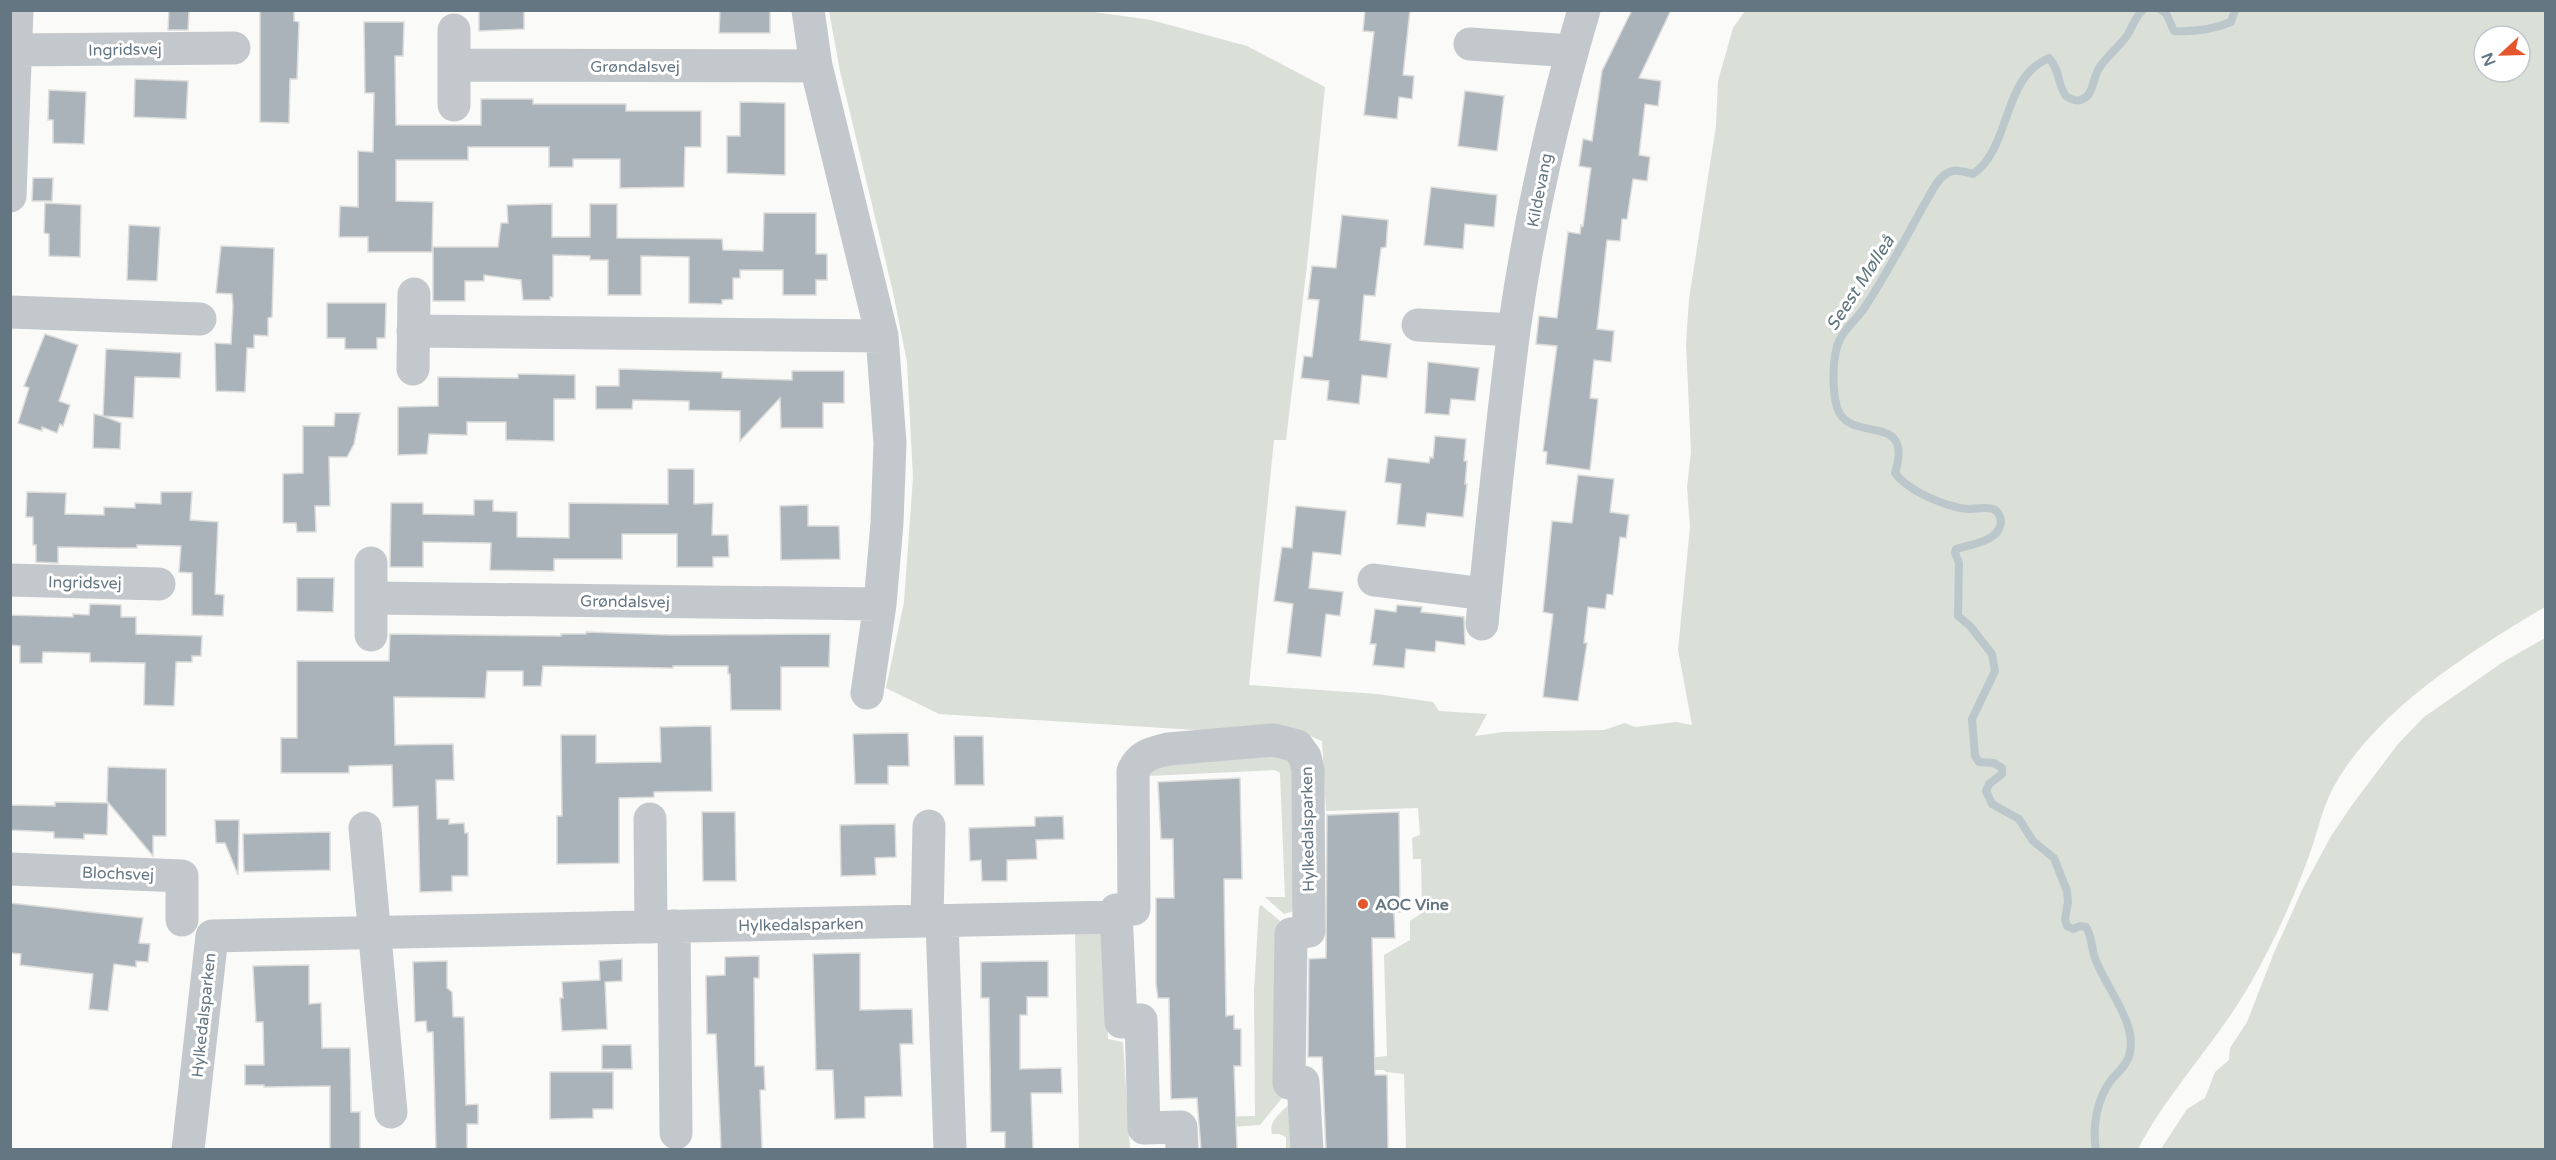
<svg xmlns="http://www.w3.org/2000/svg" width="2556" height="1160" font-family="'Varela Round',sans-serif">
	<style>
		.green { fill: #dadfd7; fill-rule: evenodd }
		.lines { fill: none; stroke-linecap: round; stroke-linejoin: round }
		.stream { stroke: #bbc7cb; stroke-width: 8 }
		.building { fill: #aab3b9; stroke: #dcdcda; stroke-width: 1.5 }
		.minor { stroke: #c3c8cc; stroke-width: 33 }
		.poi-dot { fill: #e4572e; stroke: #fff; stroke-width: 2 }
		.labels { text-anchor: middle; stroke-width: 6; stroke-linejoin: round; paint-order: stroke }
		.street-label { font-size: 16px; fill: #657683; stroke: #fff }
		.poi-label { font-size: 16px; font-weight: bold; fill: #657683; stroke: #fff; text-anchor: start }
		.water-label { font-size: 18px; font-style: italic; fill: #60757c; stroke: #fff }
	</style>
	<rect width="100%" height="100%" fill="#fafaf8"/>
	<!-- green -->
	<path class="green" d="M 1080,10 L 1151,20 L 1247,46 L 1325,87 L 1307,265 L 1286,440 L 1274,440 L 1249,685 L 1377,694 L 1433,702 L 1439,711 L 1487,714 L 1475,736 L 1503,732 L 1604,730 L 1625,723 L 1635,727 L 1676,722 L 1692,725 L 1678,650 L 1690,527 L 1687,487 L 1691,452 L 1686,344 L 1689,299 L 1716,126 L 1718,81 L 1733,28 L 1745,11 L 2545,11 L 2545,607 C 2471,651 2371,713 2331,792 C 2321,812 2317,835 2309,856 C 2293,900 2273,944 2250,984 C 2217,1042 2169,1090 2138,1149 L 1406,1149 L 1404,1074 L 1386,1072 L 1384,1070 L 1349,1070 L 1350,1060 L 1387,1056 L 1384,955 L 1410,940 L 1410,921 L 1422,913 L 1421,859 L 1413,859 L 1412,838 L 1420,835 L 1418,808 L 1326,811 L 1322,741 L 1300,732 L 1243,733 L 939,714 L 886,688 L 904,602 L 913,478 L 907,362 L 893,292 L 840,71 L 829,11 ZM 2484,36 L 2520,36 L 2520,72 L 2484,72 Z
		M 2545,638 L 2545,1149 L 2161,1149 L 2187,1109 L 2205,1098 L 2215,1072 L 2229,1060 L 2230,1048 L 2247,1022 L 2273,955 L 2303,888 L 2331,836 L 2352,805 L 2398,744 L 2424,717 L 2503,662 Z
		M 1278,754 L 1294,762 L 1294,911 L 1284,914 L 1265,897 L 1285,897 L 1280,773 L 1275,770 L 1148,776 L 1160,760 Z
		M 1261,905 L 1280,921 L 1279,984 L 1282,1098 L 1260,1125 L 1202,1129 L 1202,1117 L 1255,1116 L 1254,991 L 1259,907 Z
		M 1075,932 L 1105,933 L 1108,1039 L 1123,1042 L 1130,1149 L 1079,1149 Z
		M 1289,1104 L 1302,1149 L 1286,1149 L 1286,1137 L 1279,1134 L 1272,1134 C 1268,1121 1281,1113 1289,1104 Z"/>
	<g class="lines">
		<!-- stream -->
		<path class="stream" d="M 2161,10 L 2166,13 L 2174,31 C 2193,32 2214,29 2231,22 L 2235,10
			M 2096,1150 C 2092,1126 2097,1098 2112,1079 C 2119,1071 2128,1064 2130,1052 C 2137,1022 2104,985 2095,958 C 2091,947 2092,936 2086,927 L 2080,926 L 2073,929 L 2067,926 L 2065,919 L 2068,902 L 2067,891 L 2054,858 L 2033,841 L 2019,819 L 1992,804 L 1986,791 L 1989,784 L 2002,774 L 2002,768 L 1994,763 L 1979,762 L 1975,756 L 1972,719 L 1995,671 L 1992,654 L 1970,626 L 1958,616 L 1959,563 L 1955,553 L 1956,549 C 1970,545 2000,541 2001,522 C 2001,517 1999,513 1995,510 C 1988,506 1976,509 1968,509 C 1946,507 1908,491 1895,473 C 1915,409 1848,446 1837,407 C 1832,391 1832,354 1840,339 C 1846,327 1858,318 1865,307 C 1887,273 1906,238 1925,203 C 1931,194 1936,180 1946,174 C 1954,168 1964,172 1973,174 C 2012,147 2001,78 2049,58 C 2061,71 2057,85 2066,96 C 2071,100 2078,102 2083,99 C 2093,95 2093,79 2098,70 C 2105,57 2120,47 2128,34 C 2133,25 2135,17 2143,10"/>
	</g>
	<!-- building -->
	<path class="building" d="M 169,10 L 189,11 L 188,30 L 168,30 Z
		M 260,10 L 294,10 L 294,21 L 299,22 L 297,79 L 290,79 L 289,123 L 260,122 Z
		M 479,10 L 524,10 L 524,29 L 479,31 Z
		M 720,10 L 770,10 L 770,33 L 719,33 Z
		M 1365,10 L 1410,10 L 1403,75 L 1414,76 L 1412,99 L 1399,97 L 1397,119 L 1364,115 L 1374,32 L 1363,31 Z
		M 1632,10 L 1671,10 L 1639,78 L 1661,81 L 1658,106 L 1645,104 L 1639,155 L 1650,157 L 1647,181 L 1633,179 L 1627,219 L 1622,219 L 1620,241 L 1607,240 L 1597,329 L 1614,331 L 1611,362 L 1594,360 L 1590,398 L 1598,399 L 1590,470 L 1546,464 L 1547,452 L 1543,451 L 1557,346 L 1536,344 L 1539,316 L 1557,318 L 1568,232 L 1580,234 L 1581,225 L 1583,226 L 1591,168 L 1579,166 L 1583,139 L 1592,141 L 1602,71 Z
		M 364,22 L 404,22 L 403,56 L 395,56 L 396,125 L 481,125 L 481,99 L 533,99 L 533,104 L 626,104 L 626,111 L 701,111 L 701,147 L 685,147 L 684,187 L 620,188 L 620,159 L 573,159 L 573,167 L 549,167 L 549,147 L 468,147 L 468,160 L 396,160 L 396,201 L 433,202 L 432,252 L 368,252 L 368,237 L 339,237 L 340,206 L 358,207 L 358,151 L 373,152 L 374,93 L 365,93 Z
		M 135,79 L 188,81 L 186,119 L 134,117 Z
		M 49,90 L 86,92 L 84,144 L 53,143 L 53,120 L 48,120 Z
		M 1465,91 L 1504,96 L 1497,151 L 1458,146 Z
		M 740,102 L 785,103 L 785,175 L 727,173 L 727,136 L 740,136 Z
		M 33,178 L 53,178 L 52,201 L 32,201 Z
		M 1431,187 L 1497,195 L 1494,227 L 1465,224 L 1463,249 L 1424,245 Z
		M 45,203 L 81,205 L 80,257 L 49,256 L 49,234 L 44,233 Z
		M 552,204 L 552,237 L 590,237 L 590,204 L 617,204 L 617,238 L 722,239 L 723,250 L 763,251 L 764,213 L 816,213 L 816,254 L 827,254 L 827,280 L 816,280 L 816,295 L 783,295 L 783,270 L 740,270 L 740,278 L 733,278 L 733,299 L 722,300 L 722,304 L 689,303 L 689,257 L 641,256 L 641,295 L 608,295 L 608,260 L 590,260 L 590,256 L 553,255 L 553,297 L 550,297 L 550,300 L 523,300 L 521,280 L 484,275 L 484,281 L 465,281 L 465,301 L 433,301 L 433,247 L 498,247 L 501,223 L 508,223 L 507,205 Z
		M 1342,215 L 1388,220 L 1386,247 L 1381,248 L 1375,296 L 1364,295 L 1360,340 L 1391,344 L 1387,378 L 1362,375 L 1359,404 L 1327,400 L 1329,381 L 1301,378 L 1304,356 L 1312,357 L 1319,300 L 1308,299 L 1312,266 L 1336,268 Z
		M 129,225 L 160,227 L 157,281 L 127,280 Z
		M 221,246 L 274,248 L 272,317 L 268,318 L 268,336 L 254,335 L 254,348 L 247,348 L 245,392 L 216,391 L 215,343 L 231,344 L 233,306 L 232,294 L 216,293 Z
		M 327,303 L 386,303 L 385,338 L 377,338 L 377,349 L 345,349 L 345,338 L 327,338 Z
		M 45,334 L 78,345 L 59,401 L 70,405 L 63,426 L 60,424 L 57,433 L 42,427 L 42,431 L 18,423 L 29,388 L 24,386 Z
		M 106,349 L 181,353 L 180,378 L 135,377 L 133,418 L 103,416 L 121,423 L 120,449 L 93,448 L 94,414 L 103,416 Z
		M 1428,362 L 1479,368 L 1475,401 L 1451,399 L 1449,415 L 1425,413 Z
		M 619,369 L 722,372 L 722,378 L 792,380 L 792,371 L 844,371 L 844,403 L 823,403 L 823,428 L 781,428 L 780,398 L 740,441 L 740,411 L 689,410 L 689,401 L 633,400 L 632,409 L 596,409 L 596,386 L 619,386 Z
		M 518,374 L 575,375 L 575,399 L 554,399 L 554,441 L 506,440 L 506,422 L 467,422 L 467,435 L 429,434 L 427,454 L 398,455 L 398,407 L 438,406 L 438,377 L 518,378 Z
		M 335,413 L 360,413 L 354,444 L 347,457 L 329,457 L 330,506 L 315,506 L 316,532 L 297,532 L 296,523 L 283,523 L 283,474 L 303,473 L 303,426 L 334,426 Z
		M 1435,436 L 1466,439 L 1464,461 L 1467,461 L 1465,484 L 1467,484 L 1463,517 L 1427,513 L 1425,527 L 1397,524 L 1401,484 L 1385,482 L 1388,458 L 1429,463 L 1430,457 L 1433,458 Z
		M 668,469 L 694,469 L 694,504 L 713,503 L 712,535 L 728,535 L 729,557 L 713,557 L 713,567 L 677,567 L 677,534 L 622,534 L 622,559 L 554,559 L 554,571 L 490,570 L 491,543 L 423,542 L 423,567 L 390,567 L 391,503 L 423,503 L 423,514 L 474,515 L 474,500 L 493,500 L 493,511 L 517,512 L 517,537 L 569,538 L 569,503 L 668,504 Z
		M 1578,475 L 1614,479 L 1610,512 L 1629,515 L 1626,538 L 1620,537 L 1613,595 L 1607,594 L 1605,609 L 1588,607 L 1584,643 L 1587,643 L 1578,701 L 1543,697 L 1553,614 L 1543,612 L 1552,521 L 1572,523 Z
		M 27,492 L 66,493 L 65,514 L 104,515 L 104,507 L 135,508 L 135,503 L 161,504 L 161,492 L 192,492 L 190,520 L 218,522 L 215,594 L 224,595 L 223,616 L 192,615 L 192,573 L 179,572 L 181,546 L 137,545 L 137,548 L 117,548 L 58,547 L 58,563 L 36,562 L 36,545 L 33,545 L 33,517 L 26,517 Z
		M 808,505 L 808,526 L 839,526 L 840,559 L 781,560 L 780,506 Z
		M 1296,506 L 1346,511 L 1341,555 L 1313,552 L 1309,588 L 1343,592 L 1340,616 L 1326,614 L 1321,657 L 1287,653 L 1293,604 L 1274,601 L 1282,547 L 1292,548 Z
		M 297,578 L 334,578 L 333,612 L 297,611 Z
		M 90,604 L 121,605 L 121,617 L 136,617 L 136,634 L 202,636 L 201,656 L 192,656 L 192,662 L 176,662 L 174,706 L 144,705 L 145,663 L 90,662 L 90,653 L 43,652 L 42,663 L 20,663 L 20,646 L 10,645 L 10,615 L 73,617 L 73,614 L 89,615 Z
		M 1397,605 L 1422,607 L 1421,612 L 1464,617 L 1465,645 L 1436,641 L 1435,652 L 1406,649 L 1404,668 L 1373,665 L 1376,644 L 1370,644 L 1375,609 L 1396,612 Z
		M 586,632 L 670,635 L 830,634 L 829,667 L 781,667 L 781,710 L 731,710 L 730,674 L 728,674 L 728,666 L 673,666 L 673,668 L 543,666 L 541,686 L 523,686 L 523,671 L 487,671 L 485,698 L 394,697 L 395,745 L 453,744 L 454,780 L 436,780 L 437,819 L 449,819 L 449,824 L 464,823 L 465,833 L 468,833 L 468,876 L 452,876 L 452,891 L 420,892 L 418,806 L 393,807 L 392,765 L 349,766 L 349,773 L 281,773 L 281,738 L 297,738 L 297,661 L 389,661 L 390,634 L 561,636 L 561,634 L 586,634 Z
		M 711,726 L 712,791 L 654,792 L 654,797 L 619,798 L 619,863 L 557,864 L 557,816 L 562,816 L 561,735 L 596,735 L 596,763 L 661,762 L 660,727 Z
		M 908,733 L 909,766 L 888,766 L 888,784 L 855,784 L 853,734 Z
		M 954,736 L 983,736 L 984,785 L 955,785 Z
		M 108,767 L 166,769 L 166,836 L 153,836 L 153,856 L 107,801 Z
		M 1240,778 L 1242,879 L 1224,879 L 1226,1016 L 1234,1015 L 1234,1029 L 1241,1029 L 1241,1066 L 1234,1066 L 1237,1149 L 1201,1149 L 1197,1098 L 1171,1099 L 1169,998 L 1158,998 L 1156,984 L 1156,898 L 1174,898 L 1173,839 L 1161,839 L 1158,782 Z
		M 55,802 L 108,803 L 107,835 L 84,834 L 84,839 L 54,838 L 54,832 L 10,830 L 10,805 L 55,806 Z
		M 702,812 L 735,812 L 736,881 L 703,881 Z
		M 1399,812 L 1400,912 L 1394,912 L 1395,938 L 1372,938 L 1375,1075 L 1387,1075 L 1388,1149 L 1326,1149 L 1322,1057 L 1308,1057 L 1309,959 L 1326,958 L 1327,815 Z
		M 1063,816 L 1064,839 L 1036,840 L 1037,859 L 1007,860 L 1007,881 L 982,881 L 981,860 L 970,861 L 969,828 L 1035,826 L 1035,817 Z
		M 215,820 L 239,820 L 238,875 L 225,843 L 216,843 Z
		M 895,824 L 896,857 L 875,858 L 876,875 L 841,876 L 840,825 Z
		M 330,832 L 330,870 L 244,872 L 243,834 Z
		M 10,903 L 143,918 L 139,943 L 150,944 L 148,962 L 136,961 L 136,967 L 114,964 L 108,1011 L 89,1009 L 93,974 L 20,965 L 21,954 L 10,953 Z
		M 860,953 L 860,1010 L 912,1009 L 913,1044 L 900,1044 L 902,1096 L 865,1097 L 865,1118 L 835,1119 L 833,1070 L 816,1070 L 813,954 Z
		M 759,956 L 759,978 L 754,978 L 755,1066 L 764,1066 L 765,1090 L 760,1090 L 762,1149 L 721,1149 L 716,1034 L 707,1034 L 706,976 L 725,975 L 725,957 Z
		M 622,959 L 622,981 L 605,982 L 607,1029 L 562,1031 L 560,998 L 563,998 L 562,982 L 600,980 L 599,961 Z
		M 447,961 L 447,988 L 452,992 L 453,1017 L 464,1017 L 466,1105 L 478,1104 L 478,1124 L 467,1124 L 467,1149 L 436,1149 L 433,1032 L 427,1032 L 426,1021 L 415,1022 L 413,962 Z
		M 1048,961 L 1048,997 L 1027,997 L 1027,1015 L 1020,1015 L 1020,1069 L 1061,1068 L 1062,1093 L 1031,1093 L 1033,1149 L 1005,1149 L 1005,1132 L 991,1132 L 989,998 L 981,998 L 981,962 Z
		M 309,965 L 309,1004 L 321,1003 L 322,1048 L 350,1048 L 351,1112 L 360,1112 L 360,1149 L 330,1149 L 330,1086 L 264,1087 L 264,1085 L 245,1085 L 245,1065 L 264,1065 L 263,1022 L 256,1022 L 253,966 Z
		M 602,1045 L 631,1045 L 632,1069 L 602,1069 Z
		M 550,1072 L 613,1072 L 613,1109 L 593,1109 L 593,1118 L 550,1119 Z"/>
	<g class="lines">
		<!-- minor -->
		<path class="minor" d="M 808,10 L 816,66 L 882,336 L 890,443 L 887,523 L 880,604 L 867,693
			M 1470,44 L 1572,51
			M 15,50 L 234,48
			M 454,65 L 816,66
			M 454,105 L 454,30
			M 10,196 L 17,10
			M 10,312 L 200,319
			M 1418,325 L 1514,330
			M 413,331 L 882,336
			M 413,369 L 414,294
			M 10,580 L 159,584
			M 1374,580 L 1485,594
			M 371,598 L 880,604
			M 1482,624 C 1492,526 1501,428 1514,330 C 1529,222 1553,115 1584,10
			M 371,635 L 371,563
			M 650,819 L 651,927
			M 365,828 L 391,1112
			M 10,869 L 182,876 L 182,920
			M 927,921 L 929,826
			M 942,921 L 950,1150
			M 674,926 L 676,1133
			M 188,1150 L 212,936 L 1116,917
			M 1182,1150 L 1181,1127 L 1144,1128 L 1141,1020 L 1121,1022 L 1116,910 L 1134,909 L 1133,771 C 1140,755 1152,753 1168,749 L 1274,740 L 1297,746 L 1305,757 L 1308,770 L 1309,931 L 1291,934 L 1289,1083 L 1303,1082 L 1307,1150"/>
	</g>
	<!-- markers -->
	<circle class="poi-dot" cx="1363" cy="904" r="6"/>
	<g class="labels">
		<!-- street labels -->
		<g class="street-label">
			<text transform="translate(125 49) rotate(-1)" y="6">Ingridsvej</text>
			<text x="635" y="72">Grøndalsvej</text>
			<text transform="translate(1539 190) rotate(-79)" y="6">Kildevang</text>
			<text transform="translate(85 582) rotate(1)" y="6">Ingridsvej</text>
			<text transform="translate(625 601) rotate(1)" y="6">Grøndalsvej</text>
			<text transform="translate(1307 829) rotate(-91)" y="6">Hylkedalsparken</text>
			<text transform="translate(118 873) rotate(2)" y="6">Blochsvej</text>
			<text transform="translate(801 924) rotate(-1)" y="6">Hylkedalsparken</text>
			<text transform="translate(203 1015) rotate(-84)" y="6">Hylkedalsparken</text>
		</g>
		<!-- poi labels -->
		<g class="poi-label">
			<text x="1375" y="910">AOC Vine</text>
		</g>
		<!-- water labels -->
		<g class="water-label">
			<text transform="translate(1860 283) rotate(-57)" y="6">Seest Mølleå</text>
		</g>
	</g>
	<!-- border -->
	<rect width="2556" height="1160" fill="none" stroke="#657683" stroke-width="24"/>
	<!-- north arrow -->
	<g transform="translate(2502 54) rotate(248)"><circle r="28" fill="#ffffff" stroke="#c1c8cd" stroke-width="1.5"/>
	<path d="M0-4.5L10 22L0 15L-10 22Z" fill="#e4572e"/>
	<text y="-9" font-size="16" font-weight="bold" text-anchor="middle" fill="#657683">N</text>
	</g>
</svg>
